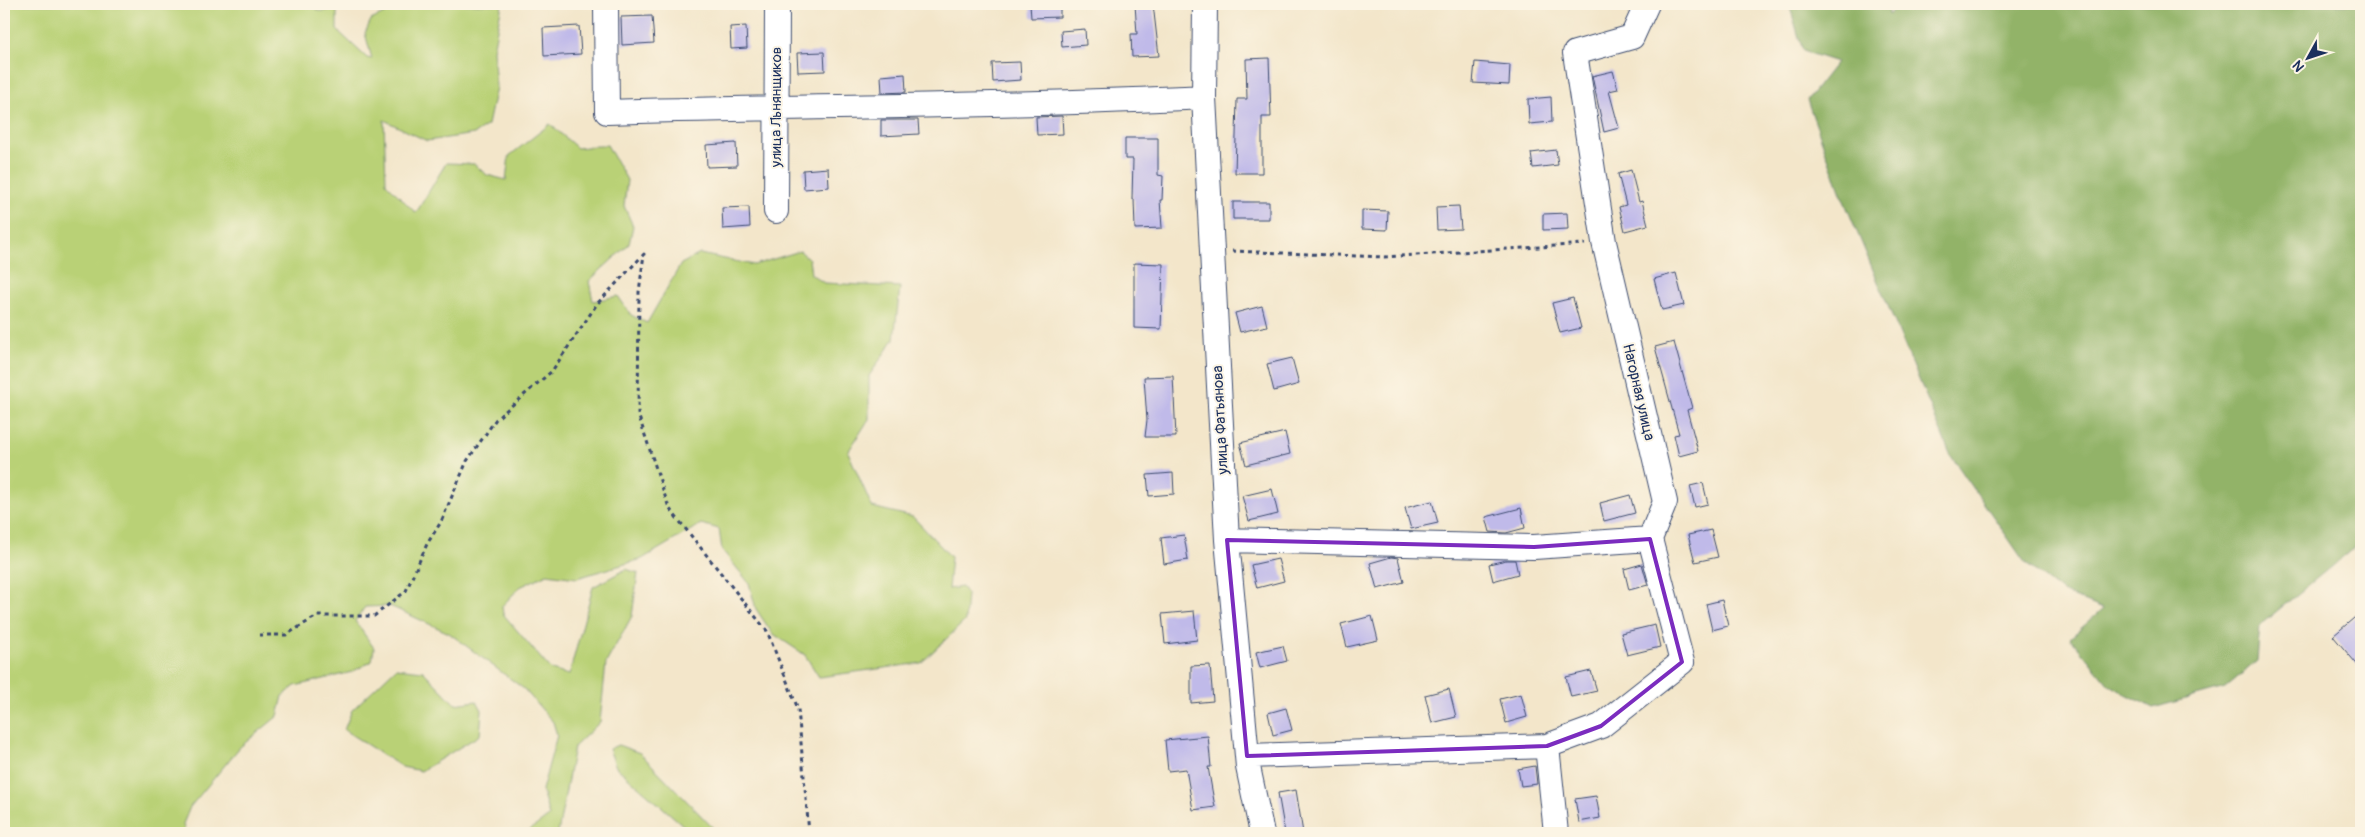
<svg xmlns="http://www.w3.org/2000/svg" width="2365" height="837" font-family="Pangolin,sans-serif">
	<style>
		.green { fill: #b9d176; stroke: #6a806a }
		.forest { fill: #92b367; stroke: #567162 }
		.building { fill: #c0bae9 }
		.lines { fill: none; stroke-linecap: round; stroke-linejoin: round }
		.minor-casing { stroke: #3b4a6e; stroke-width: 26 }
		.path { stroke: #3b4a6e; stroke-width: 3; stroke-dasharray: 4 4; stroke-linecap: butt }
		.minor { stroke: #fff; stroke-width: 24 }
		.marked { fill: none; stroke: #7b2cbf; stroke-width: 4; stroke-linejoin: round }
		.labels { text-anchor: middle; stroke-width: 4; stroke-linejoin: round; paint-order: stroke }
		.street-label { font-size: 15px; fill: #1b2f5e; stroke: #fcf5e5 }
	</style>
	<rect width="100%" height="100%" fill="#fcf5e5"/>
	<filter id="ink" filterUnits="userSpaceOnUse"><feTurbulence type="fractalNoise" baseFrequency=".02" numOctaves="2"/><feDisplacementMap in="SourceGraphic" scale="10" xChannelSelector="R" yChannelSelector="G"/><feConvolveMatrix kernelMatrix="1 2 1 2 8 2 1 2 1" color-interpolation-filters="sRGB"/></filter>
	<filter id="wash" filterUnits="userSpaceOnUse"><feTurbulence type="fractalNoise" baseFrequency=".0096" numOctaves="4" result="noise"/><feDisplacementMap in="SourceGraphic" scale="20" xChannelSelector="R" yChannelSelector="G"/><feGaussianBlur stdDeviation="1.12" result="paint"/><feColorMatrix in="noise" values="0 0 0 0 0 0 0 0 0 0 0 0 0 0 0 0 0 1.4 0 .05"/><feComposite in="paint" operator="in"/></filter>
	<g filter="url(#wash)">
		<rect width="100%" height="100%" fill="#f3e6ca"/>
		<!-- green -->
		<path class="green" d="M 4,4 L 311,4 L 319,11 L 337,10 L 337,30 L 367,58 L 372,59 L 365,33 L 371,20 L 404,4 L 502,4 L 493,50 L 496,87 L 488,125 L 474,134 L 427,141 L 384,120 L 386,183 L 416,213 L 446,163 L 474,164 L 487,175 L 506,180 L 509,156 L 550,124 L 577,148 L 607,145 L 627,180 L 624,206 L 633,226 L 629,244 L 589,281 L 593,301 L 618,296 L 631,315 L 647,323 L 681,264 L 700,254 L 754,265 L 800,251 L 809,259 L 811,274 L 824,283 L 900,287 L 894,339 L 869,376 L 869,419 L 848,452 L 872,507 L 913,517 L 951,557 L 948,589 L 962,587 L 967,594 L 965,621 L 921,663 L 819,677 L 805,655 L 772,633 L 756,609 L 749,583 L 722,550 L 719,529 L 701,524 L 642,559 L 577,578 L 547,574 L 520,587 L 502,606 L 503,614 L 551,670 L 569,675 L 593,587 L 626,569 L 638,573 L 632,616 L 606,663 L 600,722 L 574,747 L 558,833 L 526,833 L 549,816 L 542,790 L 557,735 L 553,722 L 524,689 L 449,633 L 390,606 L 365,607 L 355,621 L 374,648 L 372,661 L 352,672 L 295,686 L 283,696 L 278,716 L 240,747 L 190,807 L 183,824 L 185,833 L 4,833 Z
			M 396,668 L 423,671 L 455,704 L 477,701 L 482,710 L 480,735 L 421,771 L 402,767 L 344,730 L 352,710 Z
			M 618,745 L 640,753 L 718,833 L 692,833 L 616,767 L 609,749 Z"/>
		<!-- forest -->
		<path class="forest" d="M 1789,4 L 1887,4 L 1889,15 L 1896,4 L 2361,4 L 2361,542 L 2260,625 L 2257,661 L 2225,688 L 2153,708 L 2109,685 L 2070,638 L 2103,609 L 2062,592 L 2026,564 L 1951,456 L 1842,196 L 1807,100 L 1837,62 L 1803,51 Z"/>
		<g id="blocks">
			<!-- building -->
			<path class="building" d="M 1030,4 L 1060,4 L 1060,17 L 1031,18 Z
				M 1135,4 L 1153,4 L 1159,56 L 1132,57 L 1131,34 L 1137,34 Z
				M 652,16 L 654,43 L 622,45 L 621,17 Z
				M 579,26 L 581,54 L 544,56 L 543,28 Z
				M 746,26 L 747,48 L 731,49 L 730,27 Z
				M 1085,29 L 1086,45 L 1062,47 L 1061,31 Z
				M 824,52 L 825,71 L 798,72 L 797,53 Z
				M 1269,58 L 1271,117 L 1262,117 L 1262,173 L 1235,173 L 1237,99 L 1247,99 L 1246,59 Z
				M 1020,62 L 1021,80 L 993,82 L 992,63 Z
				M 1475,62 L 1510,65 L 1509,85 L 1473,83 Z
				M 1613,71 L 1618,89 L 1609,91 L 1619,128 L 1604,132 L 1592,76 Z
				M 905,74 L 906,92 L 882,93 L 881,76 Z
				M 1551,97 L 1552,122 L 1529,124 L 1528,99 Z
				M 1062,116 L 1063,134 L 1037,135 L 1036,117 Z
				M 881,120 L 918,120 L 919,134 L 881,136 Z
				M 1125,138 L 1158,138 L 1158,175 L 1163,176 L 1162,200 L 1160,200 L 1162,228 L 1135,229 L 1134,199 L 1132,199 L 1133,159 L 1125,159 Z
				M 736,143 L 737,166 L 707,167 L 706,145 Z
				M 1556,150 L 1558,165 L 1533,168 L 1531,153 Z
				M 828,168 L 829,187 L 804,189 L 803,170 Z
				M 1631,170 L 1639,202 L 1642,201 L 1648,225 L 1625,231 L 1619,207 L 1626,205 L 1618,174 Z
				M 1233,202 L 1269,202 L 1269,219 L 1233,219 Z
				M 1459,206 L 1461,229 L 1437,230 L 1436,207 Z
				M 749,207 L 750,227 L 723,229 L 722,208 Z
				M 1362,210 L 1388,211 L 1387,230 L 1362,229 Z
				M 1567,213 L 1568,229 L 1543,230 L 1543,214 Z
				M 1134,263 L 1163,264 L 1161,329 L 1134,328 Z
				M 1676,273 L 1684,305 L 1662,310 L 1654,279 Z
				M 1573,298 L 1581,328 L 1560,333 L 1552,303 Z
				M 1262,306 L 1267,326 L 1240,332 L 1235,313 Z
				M 1674,342 L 1692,408 L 1687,410 L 1698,451 L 1679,456 L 1674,435 L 1679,434 L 1655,347 Z
				M 1292,358 L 1299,384 L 1274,391 L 1267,364 Z
				M 1173,376 L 1176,437 L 1145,437 L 1147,420 L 1144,377 Z
				M 1285,432 L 1290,454 L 1246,465 L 1240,443 Z
				M 1173,473 L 1174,494 L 1149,496 L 1147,475 Z
				M 1703,483 L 1708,504 L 1695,507 L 1690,486 Z
				M 1272,489 L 1278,514 L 1249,521 L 1242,496 Z
				M 1630,495 L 1635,513 L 1604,521 L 1600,503 Z
				M 1432,501 L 1438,523 L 1411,529 L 1405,508 Z
				M 1521,508 L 1525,528 L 1506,533 L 1490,532 L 1486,517 Z
				M 1711,530 L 1718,557 L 1695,562 L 1688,535 Z
				M 1184,535 L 1188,560 L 1164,564 L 1161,538 Z
				M 1391,557 L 1398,558 L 1404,582 L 1377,589 L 1370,563 Z
				M 1278,559 L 1284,581 L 1257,588 L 1251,565 Z
				M 1506,560 L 1515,560 L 1518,574 L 1493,581 L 1489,564 Z
				M 1642,564 L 1648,585 L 1629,590 L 1624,569 Z
				M 1722,600 L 1728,626 L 1712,630 L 1706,604 Z
				M 1194,611 L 1197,640 L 1165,644 L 1162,614 Z
				M 2361,612 L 2361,669 L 2333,636 Z
				M 1372,616 L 1378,640 L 1347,647 L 1341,624 Z
				M 1655,625 L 1660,647 L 1627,655 L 1621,633 Z
				M 1283,646 L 1287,661 L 1260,668 L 1256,652 Z
				M 1210,665 L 1213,701 L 1191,703 L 1191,666 Z
				M 1591,671 L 1597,691 L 1571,697 L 1566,677 Z
				M 1449,689 L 1456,717 L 1432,723 L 1425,695 Z
				M 1521,694 L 1527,717 L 1506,723 L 1500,699 Z
				M 1286,708 L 1292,730 L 1273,735 L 1268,713 Z
				M 1208,736 L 1211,767 L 1208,767 L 1215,807 L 1193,810 L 1186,769 L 1168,771 L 1165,740 Z
				M 1535,766 L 1537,784 L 1521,786 L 1518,769 Z
				M 1296,790 L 1303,833 L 1285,833 L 1278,793 Z
				M 1596,796 L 1600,818 L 1579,822 L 1575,799 Z"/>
		</g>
	</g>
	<g filter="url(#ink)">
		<use href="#blocks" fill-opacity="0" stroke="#3b4a6e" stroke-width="1"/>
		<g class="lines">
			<!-- minor casing -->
			<g class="minor-casing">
				<path id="minor" d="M 606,4 L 607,112 C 806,106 1006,107 1204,97
					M 1205,4 L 1204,97 L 1227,540 L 1248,767 L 1262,833
					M 776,211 L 777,4
					M 1227,540 L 1534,547 L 1650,539
					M 1547,746 L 1556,833
					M 1247,756 L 1547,746 L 1601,726 L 1682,662 L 1650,539 L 1665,502 L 1604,242 L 1575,53 L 1632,37 L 1647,4"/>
			</g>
			<!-- path -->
			<path class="path" d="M 1232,251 L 1384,257 L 1585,244
				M 259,635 L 286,635 L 317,616 L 374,616 L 406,591 L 427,544 L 441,522 L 467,461 L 496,419 L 552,371 L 597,304 L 644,254 L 639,292 L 638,414 L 669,508 L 767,631 L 798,709 L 809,833"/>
			<!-- minor -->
			<use href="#minor" class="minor"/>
		</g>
	</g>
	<!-- marked area -->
	<path class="marked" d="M 1650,539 L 1682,662 L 1601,726 L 1547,746 L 1247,756 L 1227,540 L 1534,547 Z"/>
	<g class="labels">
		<!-- street labels -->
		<g class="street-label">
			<text transform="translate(776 107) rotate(-90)" y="5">улица Льнянщиков</text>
			<text transform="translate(1639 392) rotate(77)" y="5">Нагорная улица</text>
			<text transform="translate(1220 420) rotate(-93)" y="5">улица Фатьянова</text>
		</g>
	</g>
	<!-- margin -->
	<rect width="2365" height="837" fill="none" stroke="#fcf5e5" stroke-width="20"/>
	<!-- north arrow -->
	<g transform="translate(2308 58) rotate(230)" stroke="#fcf5e5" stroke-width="4" paint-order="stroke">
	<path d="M0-4L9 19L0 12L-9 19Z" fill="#1b2f5e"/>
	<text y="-8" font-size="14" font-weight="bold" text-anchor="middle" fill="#1b2f5e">N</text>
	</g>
</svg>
